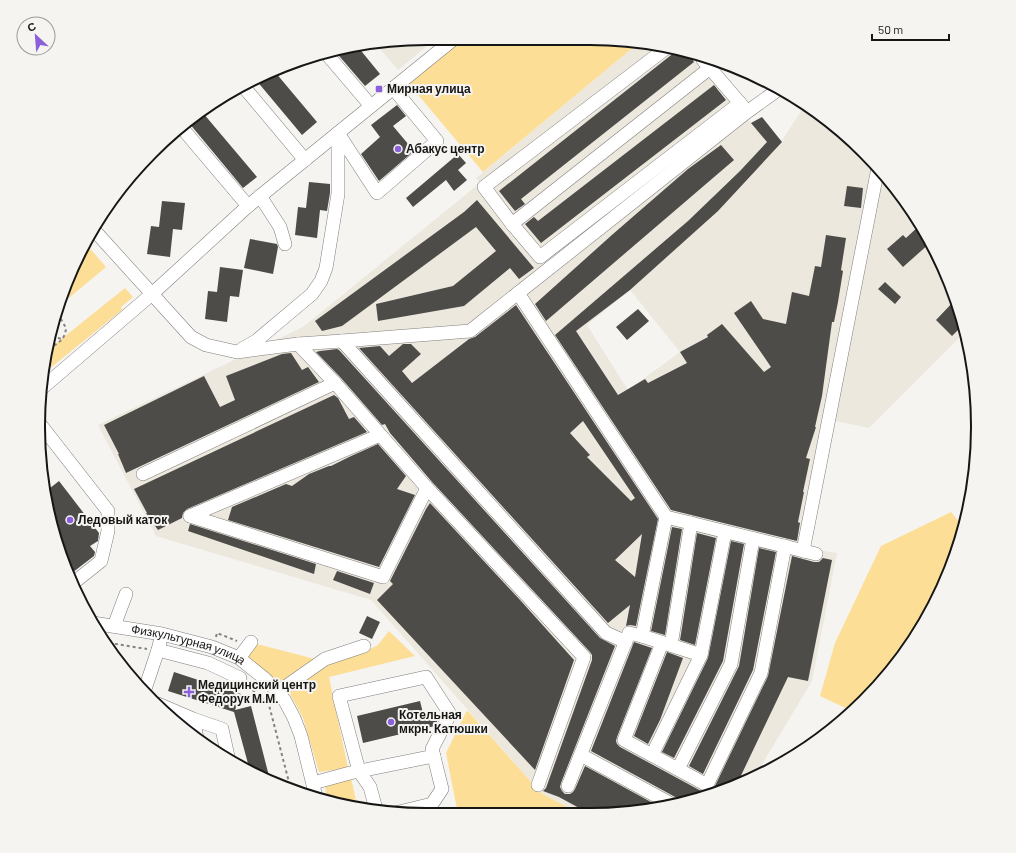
<svg xmlns="http://www.w3.org/2000/svg" width="1016" height="853" font-family="Barlow,sans-serif">
	<style>
		.built { fill: #ede8de; fill-rule: evenodd }
		.green { fill: #fdde97 }
		.building { fill: #4d4c49; fill-rule: evenodd }
		.lines { fill: none; stroke-linecap: round; stroke-linejoin: round }
		.minor-casing { stroke: #807e7c; stroke-width: 14 }
		.path { stroke: #838281; stroke-width: 2; stroke-dasharray: 3 3; stroke-linecap: butt }
		.minor { stroke: #fff; stroke-width: 13 }
		.poi-dot { fill: #8b60da; stroke: #f5f4f1; stroke-width: 1.5 }
		.labels { text-anchor: middle; stroke-width: 4; stroke-linejoin: round; paint-order: stroke }
		.poi-label { font-size: 12px; font-weight: bold; fill: #161615; stroke: #f5f4f1; text-anchor: start }
		.street-label { font-size: 12px; fill: #161615; stroke: #f5f4f1 }
		.rim { fill: none; stroke: #161615; stroke-width: 2 }
	</style>
	<rect width="100%" height="100%" fill="#f5f4f1"/>
	<!-- built -->
	<path class="built" d="M 426,38 L 437,38 L 398,70 L 377,45 Z
		M 641,41 L 692,57 L 751,123 L 781,142 L 805,105 L 826,118 L 864,152 L 913,211 L 948,278 L 965,332 L 869,428 L 825,419 L 807,548 L 837,553 L 812,681 L 755,776 L 738,785 L 666,807 L 590,815 L 582,815 L 541,793 L 371,600 L 156,536 L 98,425 L 303,327 L 480,183 L 476,178 ZM 630,290 L 680,352 L 628,390 L 587,325 Z"/>
	<!-- green -->
	<path class="green" d="M 464,39 L 641,41 L 483,172 L 409,84 Z
		M 87,245 L 106,267 L 58,307 L 59,301 Z
		M 125,288 L 133,297 L 121,307 L 122,310 L 44,373 L 49,349 Z
		M 951,512 L 963,527 L 949,575 L 913,642 L 864,701 L 852,711 L 820,696 L 835,643 L 881,546 Z
		M 389,631 L 415,656 L 329,677 L 348,768 L 319,772 L 303,718 L 289,692 L 328,663 L 359,655 L 378,645 Z
		M 257,644 L 315,659 L 280,683 L 248,657 Z
		M 468,711 L 541,793 L 582,815 L 430,814 L 457,809 L 446,753 L 466,712 Z
		M 351,778 L 357,805 L 327,800 L 325,785 Z"/>
	<!-- building -->
	<path class="building" d="M 358,47 L 380,74 L 365,86 L 334,50 Z
		M 675,52 L 690,56 L 694,62 L 521,199 L 525,204 L 515,211 L 499,191 Z
		M 275,72 L 317,122 L 302,135 L 256,80 Z
		M 714,85 L 726,100 L 541,243 L 525,224 L 534,217 L 538,221 Z
		M 397,105 L 406,116 L 393,126 L 414,151 L 379,181 L 361,154 L 380,137 L 371,125 Z
		M 203,113 L 257,177 L 243,188 L 189,123 Z
		M 762,117 L 782,142 L 718,211 L 630,290 L 576,331 L 618,395 L 645,379 L 648,383 L 687,363 L 680,352 L 708,337 L 707,335 L 722,324 L 764,372 L 771,367 L 734,313 L 751,301 L 763,319 L 786,324 L 792,292 L 809,296 L 815,266 L 821,267 L 826,235 L 846,238 L 841,270 L 843,271 L 838,302 L 834,322 L 832,322 L 822,396 L 815,427 L 816,427 L 806,458 L 810,459 L 803,492 L 804,492 L 798,522 L 800,523 L 797,541 L 671,510 L 555,335 L 688,221 L 740,171 L 767,142 L 751,123 Z
		M 721,145 L 734,160 L 546,321 L 535,304 L 613,234 L 688,169 Z
		M 458,154 L 466,163 L 458,170 L 467,180 L 454,191 L 446,180 L 413,207 L 406,198 Z
		M 309,182 L 330,184 L 330,193 L 327,211 L 320,210 L 317,238 L 295,235 L 298,207 L 306,208 Z
		M 847,186 L 863,188 L 861,208 L 844,206 Z
		M 477,200 L 534,268 L 519,279 L 510,268 L 464,306 L 378,321 L 376,304 L 453,286 L 496,251 L 476,227 L 342,326 L 322,331 L 315,321 L 464,212 Z
		M 162,201 L 185,203 L 182,230 L 173,229 L 170,257 L 147,254 L 151,226 L 159,227 Z
		M 920,225 L 930,243 L 903,267 L 887,249 L 903,235 L 906,238 Z
		M 250,239 L 277,244 L 278,247 L 273,274 L 244,268 Z
		M 220,267 L 243,270 L 239,297 L 230,296 L 227,322 L 205,319 L 208,291 L 217,292 Z
		M 885,282 L 901,297 L 895,304 L 878,289 Z
		M 955,300 L 963,325 L 952,336 L 936,320 Z
		M 516,305 L 658,519 L 636,626 L 630,625 L 626,626 L 630,605 L 608,623 L 359,348 L 380,346 L 389,356 L 403,344 L 411,344 L 421,354 L 402,371 L 412,383 L 469,339 L 475,337 ZM 583,421 L 635,498 L 631,501 L 587,457 L 590,455 L 570,433 ZM 642,534 L 635,577 L 615,560 Z
		M 638,309 L 649,321 L 627,340 L 616,327 Z
		M 337,349 L 339,350 L 600,638 L 615,646 L 561,783 L 560,787 L 562,791 L 565,794 L 570,794 L 573,792 L 575,789 L 585,766 L 662,808 L 592,815 L 559,797 L 543,791 L 546,788 L 592,660 L 592,655 L 590,652 L 433,483 L 390,433 L 385,424 L 382,425 L 341,378 L 316,352 L 320,351 Z
		M 291,353 L 302,370 L 308,367 L 319,382 L 126,473 L 118,454 L 119,454 L 104,425 L 204,376 L 220,407 L 235,400 L 226,376 L 282,354 Z
		M 334,395 L 338,398 L 349,419 L 354,417 L 367,432 L 187,509 L 183,513 L 182,518 L 158,530 L 146,513 L 147,513 L 134,489 Z
		M 378,444 L 406,476 L 397,489 L 415,495 L 379,567 L 228,520 L 232,507 L 286,484 L 292,486 L 309,474 L 329,466 L 331,466 L 349,457 Z
		M 59,481 L 99,533 L 98,541 L 90,546 L 95,552 L 94,556 L 68,576 L 45,502 L 45,492 Z
		M 430,503 L 521,601 L 574,660 L 535,770 L 377,600 L 393,584 L 390,581 L 426,509 Z
		M 190,524 L 316,564 L 314,574 L 188,531 Z
		M 672,527 L 682,529 L 665,635 L 651,631 Z
		M 697,533 L 716,538 L 695,645 L 680,640 Z
		M 731,541 L 744,544 L 723,661 L 674,758 L 662,752 L 708,658 Z
		M 759,548 L 776,552 L 753,670 L 703,774 L 689,766 L 739,666 Z
		M 792,556 L 814,562 L 819,562 L 823,558 L 832,560 L 808,681 L 788,677 L 736,786 L 680,803 L 677,798 L 591,751 L 634,642 L 652,648 L 617,737 L 616,741 L 617,744 L 620,747 L 703,792 L 708,793 L 712,791 L 714,788 L 768,676 Z
		M 337,571 L 374,583 L 370,594 L 333,580 Z
		M 367,616 L 380,622 L 372,639 L 359,633 Z
		M 667,652 L 683,658 L 660,720 L 648,744 L 634,736 Z
		M 174,672 L 241,694 L 235,710 L 251,706 L 270,780 L 250,771 L 234,712 L 168,691 Z
		M 420,701 L 423,713 L 436,710 L 438,719 L 435,726 L 363,743 L 357,716 Z"/>
	<g class="lines">
		<!-- minor casing -->
		<g class="minor-casing">
			<g id="minor">
				<path d="M 325,52 L 371,106"/>
				<path d="M 703,60 L 745,109"/>
				<path d="M 710,68 L 512,224 L 540,257 L 740,103"/>
				<path d="M 243,86 L 305,160"/>
				<path d="M 182,128 L 248,206"/>
				<path d="M 338,133 L 377,193 L 437,141 L 393,88"/>
				<path d="M 260,196 L 280,227 L 285,244"/>
				<path d="M 512,224 L 484,187 L 665,49"/>
				<path d="M 94,230 L 191,337 L 206,345 L 237,352 L 298,344 L 342,341 L 606,633 L 626,642"/>
				<path d="M 518,293 L 666,517 L 816,554"/>
				<path d="M 342,341 L 470,331 L 747,112 L 779,89"/>
				<path d="M 298,344 L 335,383 L 427,488 L 584,657 L 538,785"/>
				<path d="M 242,349 L 256,341 L 312,294 L 321,281 L 326,268 L 338,194 L 338,133"/>
				<path d="M 41,389 L 152,294 L 248,206 L 455,38"/>
				<path d="M 40,424 L 108,511 L 108,531 L 101,561 L 72,584"/>
				<path d="M 143,474 L 335,383"/>
				<path d="M 190,516 L 383,577 L 427,488"/>
				<path d="M 190,516 L 380,435"/>
				<path d="M 803,551 L 878,168"/>
				<path id="s1" d="M 93,623 L 162,634 L 212,647 L 239,658 L 264,678 L 278,692 L 285,701 L 294,718 L 301,736 L 316,797"/>
				<path d="M 114,626 L 126,594"/>
				<path d="M 642,636 L 701,655"/>
				<path d="M 662,643 L 624,740 L 707,785 L 761,673 L 785,546"/>
				<path d="M 671,645 L 691,523"/>
				<path d="M 158,650 L 208,663 L 240,678"/>
				<path d="M 239,658 L 251,642"/>
				<path d="M 145,689 L 158,650 L 160,642"/>
				<path d="M 278,692 L 325,659 L 364,646"/>
				<path d="M 158,704 L 193,719 L 197,738"/>
				<path d="M 193,719 L 222,729 L 229,761"/>
				<path d="M 581,755 L 673,805"/>
				<path d="M 652,755 L 701,655 L 725,532"/>
				<path d="M 678,769 L 731,664 L 753,539"/>
				<path d="M 313,783 L 350,773 L 434,756"/>
				<path d="M 568,786 L 629,633 L 642,636 L 666,517"/>
				<path d="M 376,809 L 370,787 L 359,771 L 339,696 L 426,677 L 450,714 L 432,749 L 442,789 L 432,804 L 395,813"/>
			</g>
		</g>
		<!-- path -->
		<path class="path" d="M 52,337 L 63,339
			M 49,349 C 59,342 65,340 66,328 L 57,312
			M 216,637 L 217,633 L 237,641
			M 103,642 L 147,649
			M 248,686 L 269,705 L 291,790"/>
		<!-- minor -->
		<use href="#minor" class="minor"/>
	</g>
	<!-- markers -->
	<g class="poi-dot">
		<rect x="375" y="85" width="8" height="8" rx="2"/>
		<circle cx="398" cy="149" r="4"/>
		<circle cx="70" cy="520" r="4"/>
		<path d="M187 686h4v4h4v4h-4v4h-4v-4h-4v-4h4z"/>
		<circle cx="391" cy="722" r="4"/>
	</g>
	<g class="labels">
		<!-- poi labels -->
		<g class="poi-label">
			<text x="387" y="93">Мирная улица</text>
			<text x="406" y="153">Абакус центр</text>
			<text x="78" y="524">Ледовый каток</text>
			<text x="198" y="689">Медицинский центр<tspan x="198" dy="14">Федорук М.М.</tspan></text>
			<text x="399" y="719">Котельная<tspan x="399" dy="14">мкрн. Катюшки</tspan></text>
		</g>
		<!-- street labels -->
		<g class="street-label">
			<text dy="4" stroke="none"><textPath href="#s1" startOffset="98">Физкультурная улица</textPath></text>
		</g>
	</g>
	<!-- crop -->
	<path d="M0 0H1016V853H0ZM426 45H590A381 381 0 0 1 971 426V427A381 381 0 0 1 590 808H426A381 381 0 0 1 45 427V426A381 381 0 0 1 426 45Z" fill="#f5f4f1" fill-rule="evenodd"/>
	<path class="rim" d="M426 45H590A381 381 0 0 1 971 426V427A381 381 0 0 1 590 808H426A381 381 0 0 1 45 427V426A381 381 0 0 1 426 45Z"/>
	<!-- north arrow -->
	<g transform="translate(36 36) rotate(334)"><circle r="19" fill="#f5f4f1" stroke="#9c9b99"/>
	<path d="M0-3L7 15L0 10L-7 15Z" fill="#8b60da"/>
	<text y="-6" font-size="11" font-weight="bold" text-anchor="middle" fill="#161615">С</text>
	</g>
	<!-- scale -->
	<path d="M872 34v6h77v-6" fill="none" stroke="#161615" stroke-width="2"/>
	<text x="878" y="34" font-size="12" fill="#161615" stroke="#f5f4f1" stroke-width="3" paint-order="stroke">50 m</text>
</svg>
